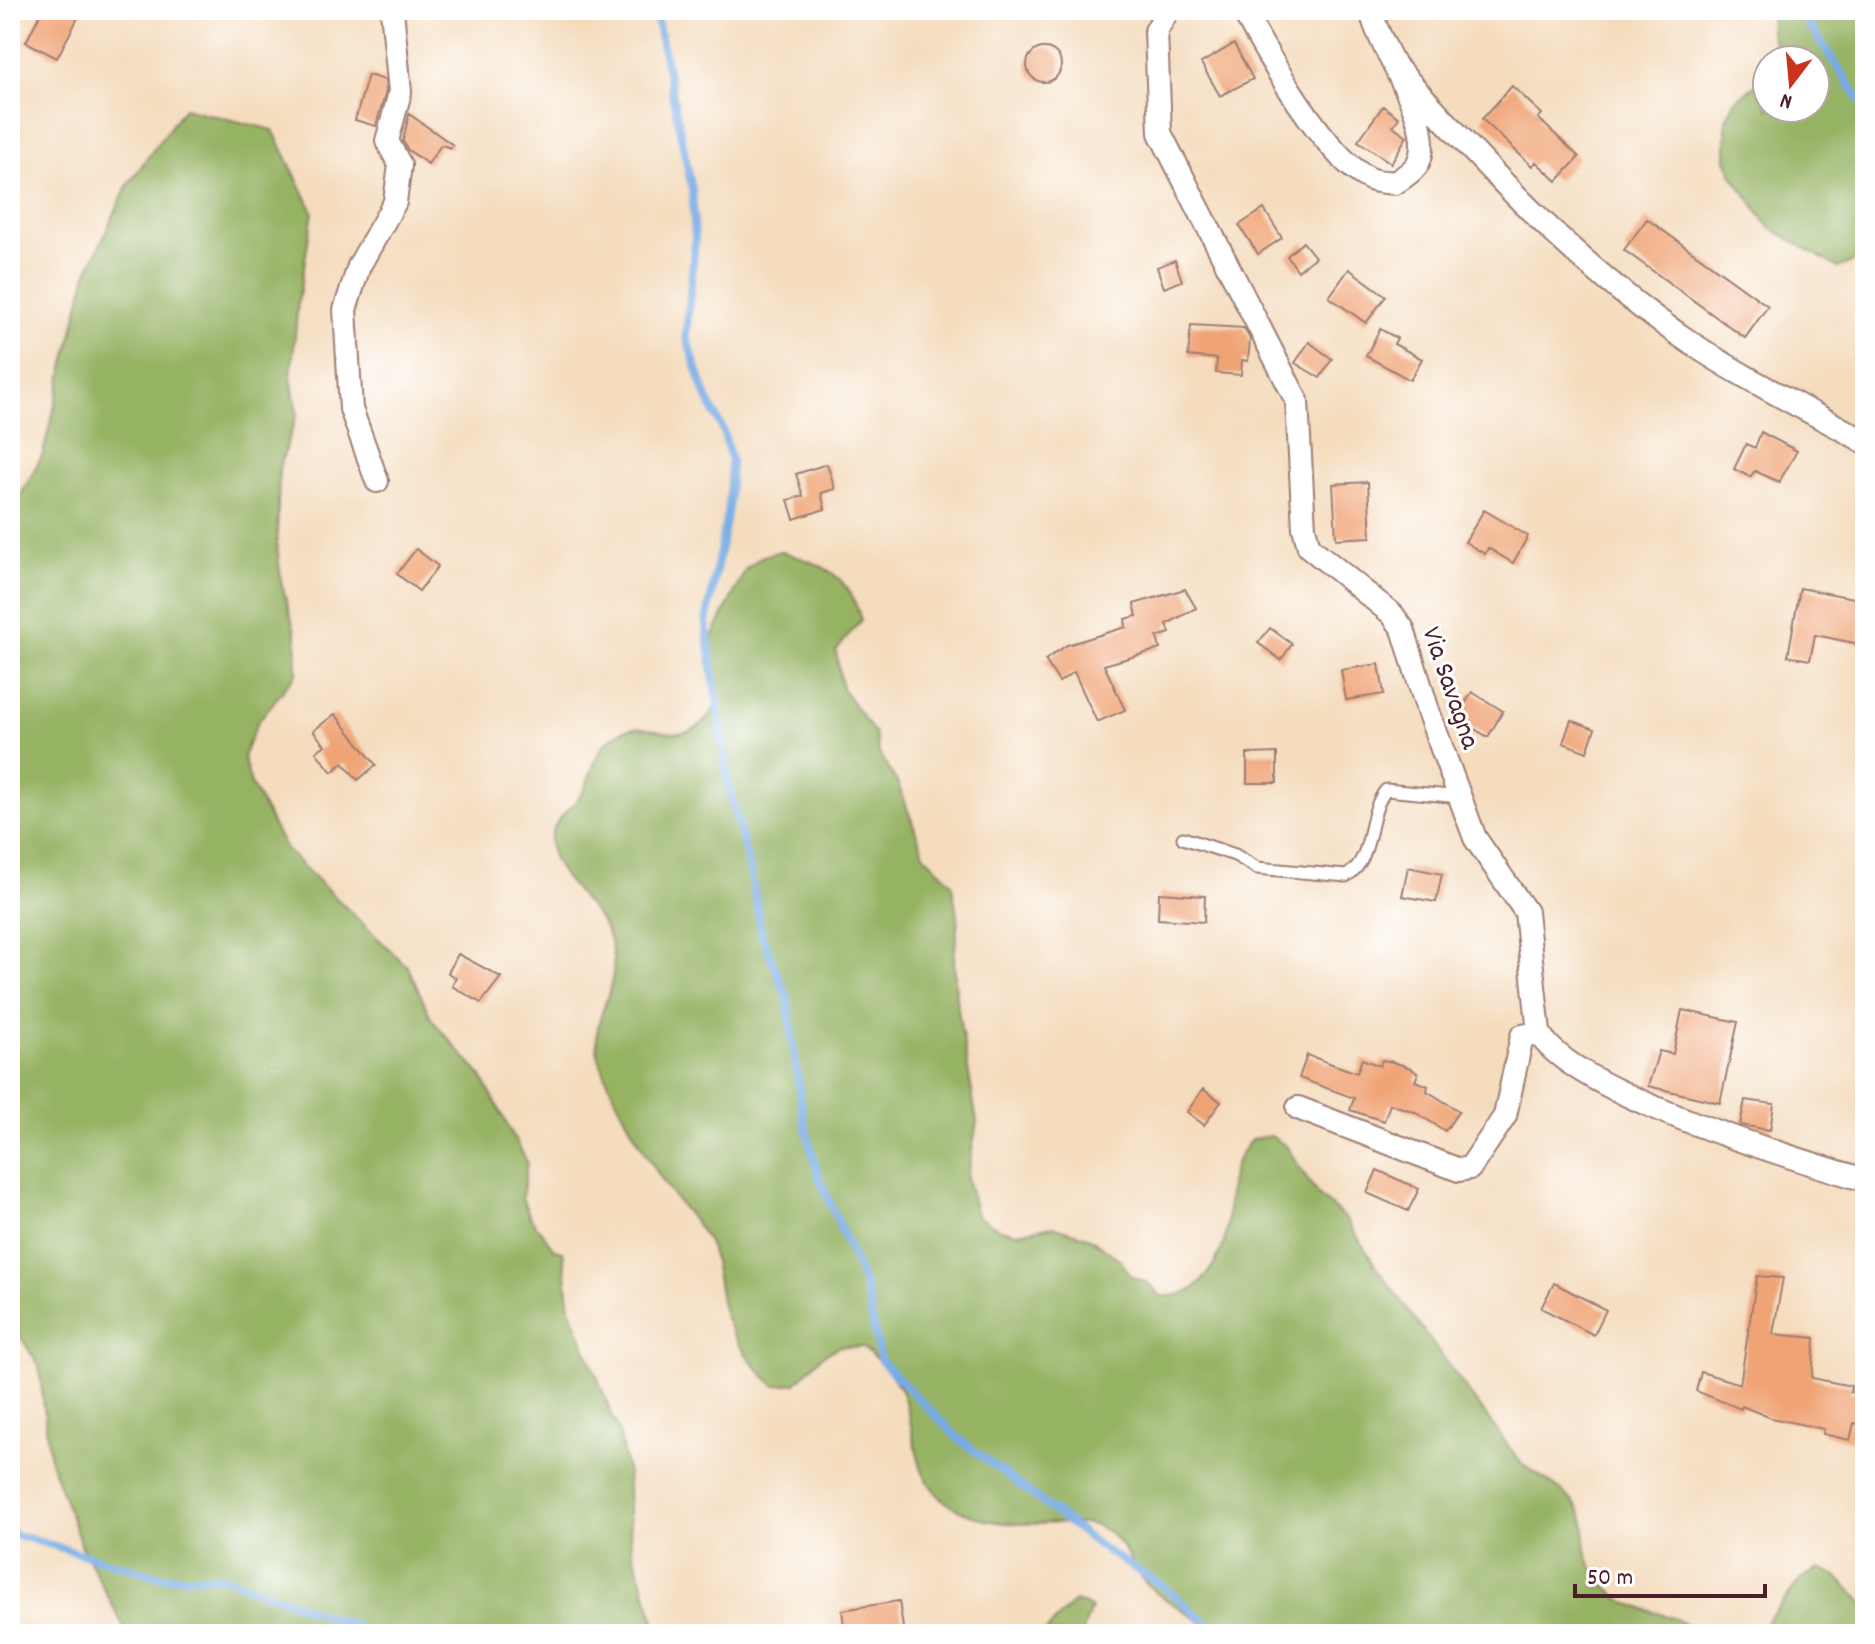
<svg xmlns="http://www.w3.org/2000/svg" width="1875" height="1644" font-family="Dekko,sans-serif">
	<style>
		.forest { fill: #96b264; stroke: #706848; stroke-width: 2 }
		.lines { fill: none; stroke-linecap: round; stroke-linejoin: round }
		.stream { stroke: #77abe4; stroke-width: 8 }
		.building { fill: #f0a476 }
		.lane-casing { stroke: #9f7e74; stroke-width: 15 }
		.street-casing { stroke: #9f7e74; stroke-width: 26 }
		.lane { stroke: #fff; stroke-width: 11 }
		.street { stroke: #fff; stroke-width: 22 }
		.labels { text-anchor: middle; stroke-width: 6; stroke-linejoin: round; paint-order: stroke }
		.street-label { font-size: 28px; fill: #4a1f2b; stroke: #fff }
	</style>
	<rect width="100%" height="100%" fill="#fff"/>
	<filter id="ink" filterUnits="userSpaceOnUse"><feTurbulence type="fractalNoise" baseFrequency=".0125" numOctaves="2"/><feDisplacementMap in="SourceGraphic" scale="16" xChannelSelector="R" yChannelSelector="G"/><feConvolveMatrix kernelMatrix="1 2 1 2 8 2 1 2 1" color-interpolation-filters="sRGB"/></filter>
	<filter id="wash" filterUnits="userSpaceOnUse"><feTurbulence type="fractalNoise" baseFrequency=".006" numOctaves="4" result="noise"/><feDisplacementMap in="SourceGraphic" scale="32" xChannelSelector="R" yChannelSelector="G"/><feGaussianBlur stdDeviation="1.8" result="paint"/><feColorMatrix in="noise" values="0 0 0 0 0 0 0 0 0 0 0 0 0 0 0 0 0 1.4 0 .05"/><feComposite in="paint" operator="in"/></filter>
	<g filter="url(#wash)">
		<rect width="100%" height="100%" fill="#f4dcbd"/>
		<!-- forest -->
		<path class="forest" d="M 1770,10 L 1865,10 L 1865,248 L 1857,260 L 1838,268 L 1769,227 L 1734,178 L 1726,159 L 1726,119 L 1735,101 L 1765,78 L 1767,108 L 1815,108 L 1815,60 L 1780,60 L 1771,33 Z
			M 184,108 L 273,130 L 313,212 L 298,302 L 291,377 L 297,414 L 279,469 L 277,544 L 281,581 L 296,635 L 297,673 L 257,723 L 243,757 L 251,784 L 286,850 L 408,967 L 432,1020 L 482,1077 L 527,1162 L 522,1198 L 530,1217 L 554,1249 L 563,1251 L 570,1308 L 619,1433 L 627,1471 L 631,1546 L 659,1634 L 124,1634 L 125,1629 L 82,1547 L 50,1460 L 39,1366 L 10,1320 L 10,515 L 43,454 L 87,273 L 127,186 Z
			M 780,551 C 824,566 847,571 861,620 L 836,651 L 842,688 L 875,734 L 879,753 L 898,784 L 925,856 L 952,883 L 958,922 L 954,958 L 956,998 L 977,1122 L 967,1178 L 977,1216 L 1000,1229 L 1017,1233 L 1053,1226 L 1090,1238 L 1120,1260 L 1131,1276 L 1148,1283 L 1161,1296 C 1180,1297 1192,1293 1204,1278 C 1239,1234 1221,1217 1233,1171 C 1237,1158 1243,1149 1252,1139 L 1271,1136 L 1286,1146 L 1317,1194 L 1346,1219 L 1377,1268 L 1520,1462 C 1539,1477 1568,1490 1581,1513 C 1587,1524 1584,1537 1586,1549 C 1589,1568 1601,1583 1615,1595 C 1639,1615 1677,1610 1697,1634 L 1212,1634 C 1194,1611 1164,1604 1145,1582 C 1127,1561 1121,1528 1088,1524 C 1040,1520 989,1534 946,1502 C 911,1476 917,1430 902,1393 C 894,1374 878,1360 863,1347 L 840,1346 L 822,1356 L 796,1383 L 775,1386 C 750,1362 728,1336 721,1301 C 718,1284 716,1264 710,1247 C 702,1228 684,1210 671,1193 C 651,1165 601,1080 597,1048 C 593,1007 626,989 608,935 C 596,901 535,867 554,827 C 561,814 573,806 581,795 C 596,772 590,751 617,734 C 652,711 687,765 720,698 L 708,660 L 710,641 L 746,569 L 761,557 Z
			M 1819,1569 L 1836,1576 L 1865,1604 L 1865,1634 L 1743,1634 L 1765,1624 L 1802,1578 Z
			M 1075,1601 L 1091,1608 L 1082,1634 L 1043,1634 Z"/>
		<g class="lines">
			<!-- stream -->
			<path class="stream" d="M 655,10 L 692,189 L 695,240 L 686,336 L 706,396 L 723,430 L 731,460 L 729,504 L 706,623 L 729,788 L 751,875 L 762,936 L 787,997 L 803,1117 L 818,1174 L 865,1287 L 881,1361 L 959,1439 L 1102,1548 L 1164,1587 L 1220,1634
				M 1799,10 L 1865,107
				M 10,1533 L 161,1577 L 224,1577 L 375,1634"/>
		</g>
		<g id="blocks">
			<!-- building -->
			<path class="building" d="M 42,10 L 82,10 L 57,58 L 26,42 Z
				M 1234,44 L 1253,79 L 1220,96 L 1201,63 Z
				M1027 65a17 17 0 1 1 34 0a17 17 0 1 1-34 0Z
				M 368,75 L 385,80 L 386,91 L 376,126 L 355,120 Z
				M 1512,86 L 1542,114 L 1538,118 L 1579,157 L 1557,181 L 1536,162 L 1532,166 L 1482,119 Z
				M 1383,106 L 1399,118 L 1393,126 L 1407,136 L 1391,163 L 1358,141 Z
				M 409,114 L 453,145 L 451,148 L 441,145 L 428,164 L 408,150 L 403,141 Z
				M 1264,209 L 1282,238 L 1258,254 L 1239,225 Z
				M 1647,219 L 1768,306 L 1745,338 L 1624,250 Z
				M 1303,242 L 1315,257 L 1298,271 L 1287,256 Z
				M 1175,260 L 1182,281 L 1164,288 L 1157,267 Z
				M 1349,269 L 1386,296 L 1366,323 L 1329,297 Z
				M 1191,325 L 1244,328 L 1250,339 L 1248,361 L 1242,360 L 1241,375 L 1216,373 L 1217,359 L 1188,356 Z
				M 1380,329 L 1397,338 L 1394,344 L 1422,359 L 1410,380 L 1366,356 Z
				M 1309,342 L 1332,359 L 1320,378 L 1295,363 Z
				M 1761,432 L 1797,451 L 1779,482 L 1755,471 L 1750,477 L 1734,469 L 1746,444 L 1755,448 Z
				M 827,464 L 835,489 L 821,493 L 825,509 L 794,519 L 788,500 L 803,496 L 796,474 Z
				M 1368,482 L 1371,537 L 1336,539 L 1333,484 Z
				M 1484,510 L 1528,536 L 1513,563 L 1488,548 L 1485,554 L 1465,542 Z
				M 416,549 L 438,566 L 419,591 L 397,574 Z
				M 1800,588 L 1865,600 L 1859,644 L 1815,635 L 1810,660 L 1788,656 Z
				M 1185,589 L 1196,608 L 1167,624 L 1170,633 L 1157,637 L 1160,649 L 1104,665 L 1125,710 L 1097,722 L 1074,672 L 1059,682 L 1045,660 L 1067,645 L 1126,627 L 1125,619 L 1137,616 L 1134,604 Z
				M 1270,628 L 1292,644 L 1281,660 L 1258,643 Z
				M 1379,664 L 1384,694 L 1346,700 L 1341,670 Z
				M 1472,692 L 1503,711 L 1488,737 L 1456,718 Z
				M 335,714 L 376,765 L 358,780 L 343,763 L 332,772 L 316,752 L 325,745 L 313,731 Z
				M 1571,720 L 1595,729 L 1587,752 L 1563,743 Z
				M 1277,753 L 1277,783 L 1247,783 L 1247,754 Z
				M 1408,867 L 1442,874 L 1436,902 L 1402,896 Z
				M 1159,893 L 1205,896 L 1204,922 L 1158,919 Z
				M 458,954 L 501,977 L 481,1003 L 452,986 L 456,978 L 448,973 Z
				M 1682,1010 L 1738,1022 L 1720,1103 L 1648,1086 L 1659,1051 L 1673,1054 Z
				M 1307,1055 L 1357,1073 L 1362,1059 L 1380,1066 L 1382,1060 L 1393,1062 L 1411,1068 L 1418,1074 L 1415,1081 L 1428,1086 L 1427,1091 L 1459,1111 L 1445,1131 L 1415,1112 L 1390,1104 L 1384,1121 L 1350,1110 L 1354,1098 L 1299,1078 Z
				M 1203,1089 L 1221,1102 L 1204,1125 L 1187,1112 Z
				M 1745,1100 L 1774,1104 L 1770,1130 L 1740,1125 Z
				M 1377,1170 L 1419,1189 L 1408,1211 L 1367,1193 Z
				M 1757,1276 L 1783,1278 L 1773,1334 L 1815,1338 L 1812,1378 L 1851,1386 L 1850,1392 L 1865,1395 L 1862,1425 L 1854,1423 L 1850,1440 L 1823,1434 L 1824,1429 L 1771,1418 L 1742,1406 L 1741,1409 L 1696,1391 L 1701,1372 L 1740,1384 Z
				M 1554,1283 L 1606,1310 L 1594,1335 L 1541,1308 Z
				M 899,1601 L 904,1634 L 845,1634 L 842,1610 Z"/>
		</g>
	</g>
	<g filter="url(#ink)">
		<use href="#blocks" fill-opacity="0" stroke="#9f7e74" stroke-width="2"/>
		<g class="lines">
			<!-- lane casing -->
			<g class="lane-casing">
				<path id="lane" d="M 1183,838 L 1235,855 L 1257,868 L 1346,876 C 1375,860 1366,814 1386,790 L 1460,797"/>
			</g>
			<!-- street casing -->
			<g class="street-casing">
				<path id="street" d="M 1168,10 L 1156,31 L 1160,133 L 1297,401 L 1304,528 L 1309,547 L 1392,614 L 1403,629 L 1428,711 L 1475,838 L 1526,912 L 1539,1033 C 1573,1093 1795,1159 1865,1180
					M 1243,10 C 1266,53 1326,159 1370,179 C 1377,182 1388,182 1395,183 C 1402,178 1414,171 1418,163 C 1438,123 1378,50 1371,10
					M 1395,66 C 1486,167 1577,267 1691,343 C 1746,380 1807,409 1865,442
					M 377,481 L 351,409 L 345,310 L 359,266 L 395,202 L 400,165 L 387,141 L 400,92 L 392,10
					M 1298,1108 L 1459,1170 L 1470,1168 L 1505,1116 L 1522,1036 L 1539,1033"/>
			</g>
			<!-- lane -->
			<use href="#lane" class="lane"/>
			<!-- street -->
			<use href="#street" class="street"/>
		</g>
	</g>
	<g class="labels">
		<!-- street labels -->
		<g class="street-label">
			<text transform="translate(1453 687) rotate(71)" y="10">Via Savagna</text>
		</g>
	</g>
	<!-- margin -->
	<rect width="1875" height="1644" fill="none" stroke="#fff" stroke-width="40"/>
	<!-- north arrow -->
	<g transform="translate(1791 84) rotate(196)"><circle r="38" fill="#ffffff" stroke="#b7a5aa" stroke-width="2"/>
	<path d="M0-6L14 30L0 20L-14 30Z" fill="#c8321e"/>
	<text y="-12" font-size="22" font-weight="bold" text-anchor="middle" fill="#4a1f2b">N</text>
	</g>
	<!-- scale -->
	<path d="M1575 1584v12h190v-12" fill="none" stroke="#4a1f2b" stroke-width="4"/>
	<text x="1587" y="1584" font-size="24" fill="#4a1f2b" stroke="#ffffff" stroke-width="6" paint-order="stroke">50 m</text>
</svg>
